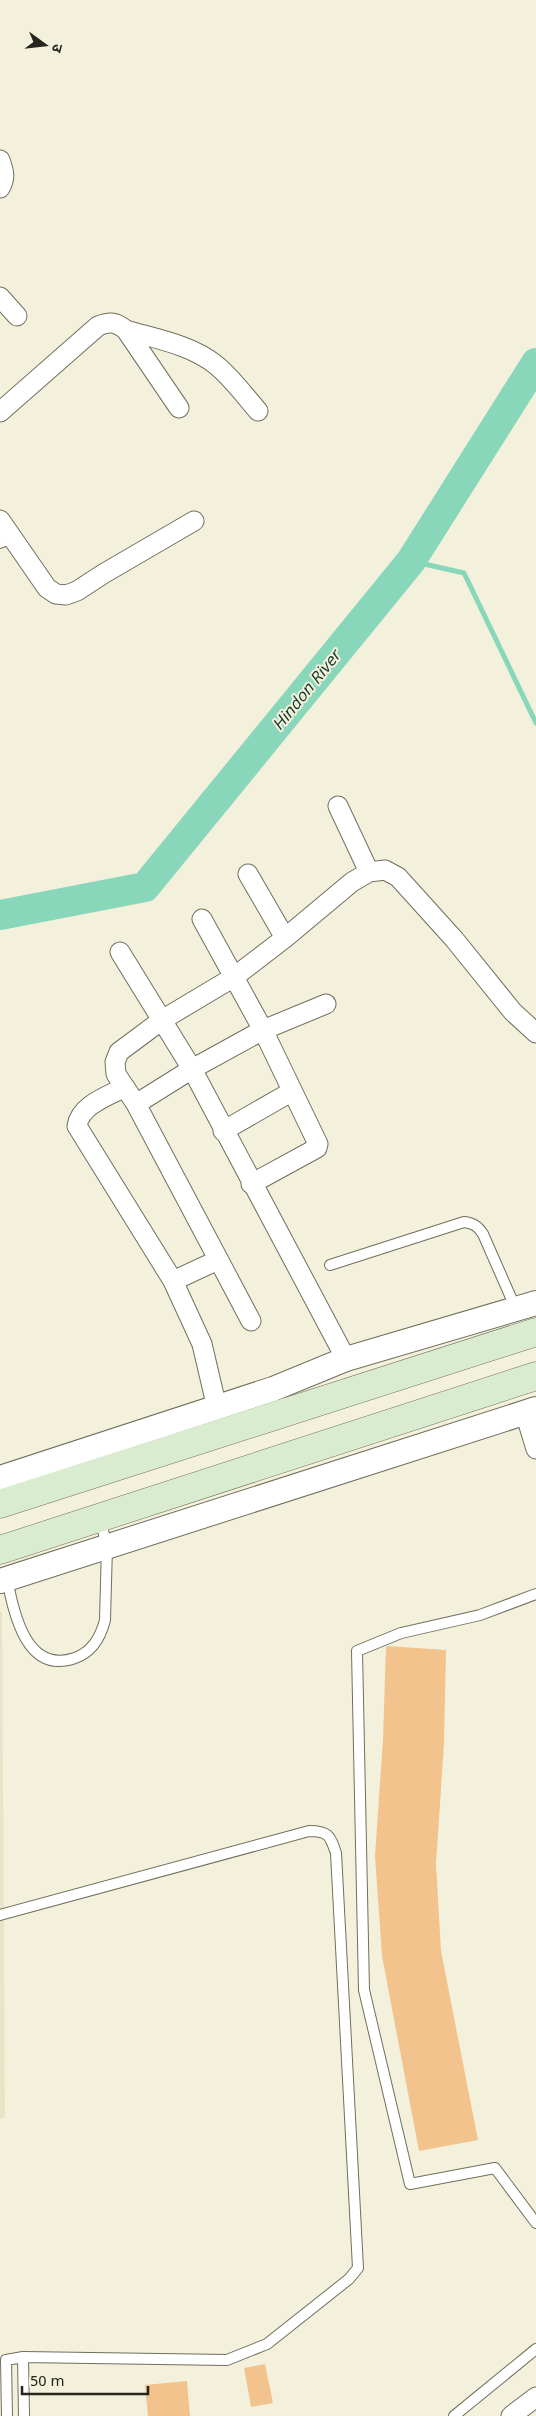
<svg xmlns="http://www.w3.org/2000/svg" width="536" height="2416" font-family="Georgia,'Noto Sans Devanagari',serif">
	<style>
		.built { fill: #e7e4c8 }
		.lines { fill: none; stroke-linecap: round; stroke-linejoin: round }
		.stream { stroke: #89d7ba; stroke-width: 5 }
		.river { stroke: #89d7ba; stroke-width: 30 }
		.building { fill: #f3c38d }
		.service-casing { stroke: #716f5c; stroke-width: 12 }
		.minor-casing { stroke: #716f5c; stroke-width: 21 }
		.tertiary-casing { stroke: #716f5c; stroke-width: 26 }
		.secondary-casing { stroke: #716f5c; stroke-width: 29 }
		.service { stroke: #fff; stroke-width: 10 }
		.minor { stroke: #fff; stroke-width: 19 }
		.tertiary { stroke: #fff; stroke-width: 24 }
		.secondary { stroke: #daecd0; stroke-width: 28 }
		.labels { text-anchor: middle; stroke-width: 4; stroke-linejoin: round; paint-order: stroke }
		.water-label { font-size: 16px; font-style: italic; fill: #153a2d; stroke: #f3f1dc }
	</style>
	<rect width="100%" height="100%" fill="#f3f1dc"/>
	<!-- built -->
	<path class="built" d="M 0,1612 L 2,1612 L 5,2118 L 0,2119 Z"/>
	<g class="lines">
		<!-- stream -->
		<path class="stream" d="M 411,561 L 464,573 L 536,723"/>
		<!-- river -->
		<path class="river" d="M 0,915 L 145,887 L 411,561 L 536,363"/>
	</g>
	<!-- building -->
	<path class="building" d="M 388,1646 L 446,1650 L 444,1743 L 436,1864 L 441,1951 L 478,2140 L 419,2151 L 382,1956 L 375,1856 L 383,1739 L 386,1647 Z
		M 265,2364 L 273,2403 L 251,2407 L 244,2368 Z
		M 187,2381 L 190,2416 L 148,2416 L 145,2385 Z"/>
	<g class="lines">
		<!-- service casing -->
		<g class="service-casing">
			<path id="service" d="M 0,543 L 12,538
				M 330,1265 L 464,1222 C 473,1223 478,1226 483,1234 L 516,1309
				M 7,1579 C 14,1613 26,1675 75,1658 C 92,1652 101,1636 105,1620 L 107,1546 L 100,1519
				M 536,1594 L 480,1615 L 401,1633 L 357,1651 L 364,1990 L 410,2184 L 495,2168 L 536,2223
				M 0,1915 L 309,1831 C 329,1831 330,1836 336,1853 L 358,2268 L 349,2279 L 267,2344 L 227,2360 L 23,2357 L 24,2416
				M 7,2416 L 6,2360 L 23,2357
				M 454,2416 L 536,2349"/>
		</g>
		<!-- minor casing -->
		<g class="minor-casing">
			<path id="minor" d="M 0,160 C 4,171 6,178 0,188
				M 0,297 L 17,316
				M 126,330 C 156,339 192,345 216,365 C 232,378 245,396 258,411
				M 0,412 L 98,326 C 110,321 116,322 126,330 L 179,408
				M 0,520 L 47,588 L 56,594 L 66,595 L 77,591 L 103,574 L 194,521
				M 338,806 L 369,872
				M 248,874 L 285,938
				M 202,919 L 263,1030 L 318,1144 L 317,1148 L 251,1184
				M 120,952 L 192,1069 L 346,1359
				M 125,1087 C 108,1096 80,1105 77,1126 L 173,1281 L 202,1344 L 217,1408
				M 136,1104 L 192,1069 L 263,1030 L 326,1004
				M 223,1131 L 291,1092
				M 173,1281 L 218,1260
				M 251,1321 L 136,1104 L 116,1074 L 115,1062 L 119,1052 L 162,1020 L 234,977 L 285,938 L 352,882 L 369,872 L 385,870 L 398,877 L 454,939 L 513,1012 L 536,1033
				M 525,1413 L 536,1449
				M 511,2416 L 536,2397"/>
		</g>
		<!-- tertiary casing -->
		<g class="tertiary-casing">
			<path id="tertiary" d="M 0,1478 L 273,1389 L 346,1359 L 536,1303
				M 0,1581 L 536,1409"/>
		</g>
		<!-- secondary casing -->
		<g class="secondary-casing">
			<path id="secondary" d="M 0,1504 L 536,1332
				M 0,1550 L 536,1376"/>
		</g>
		<!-- service -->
		<use href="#service" class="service"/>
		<!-- minor -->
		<use href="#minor" class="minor"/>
		<!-- tertiary -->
		<use href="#tertiary" class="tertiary"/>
		<!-- secondary -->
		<use href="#secondary" class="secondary"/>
	</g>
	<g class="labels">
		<!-- water labels -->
		<g class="water-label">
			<text transform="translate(306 690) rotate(-51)" y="6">Hindon River</text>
		</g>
	</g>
	<!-- north arrow -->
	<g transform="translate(45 45) rotate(105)" stroke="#f3f1dc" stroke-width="4" paint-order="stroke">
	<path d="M0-4L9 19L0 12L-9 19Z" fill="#26261e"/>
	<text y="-8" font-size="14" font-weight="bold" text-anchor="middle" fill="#26261e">उ</text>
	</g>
	<!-- scale -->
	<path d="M22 2386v8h126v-8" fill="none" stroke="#26261e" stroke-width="2.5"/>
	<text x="30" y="2386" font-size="15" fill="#26261e" stroke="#f3f1dc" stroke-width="4" paint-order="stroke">50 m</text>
</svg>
